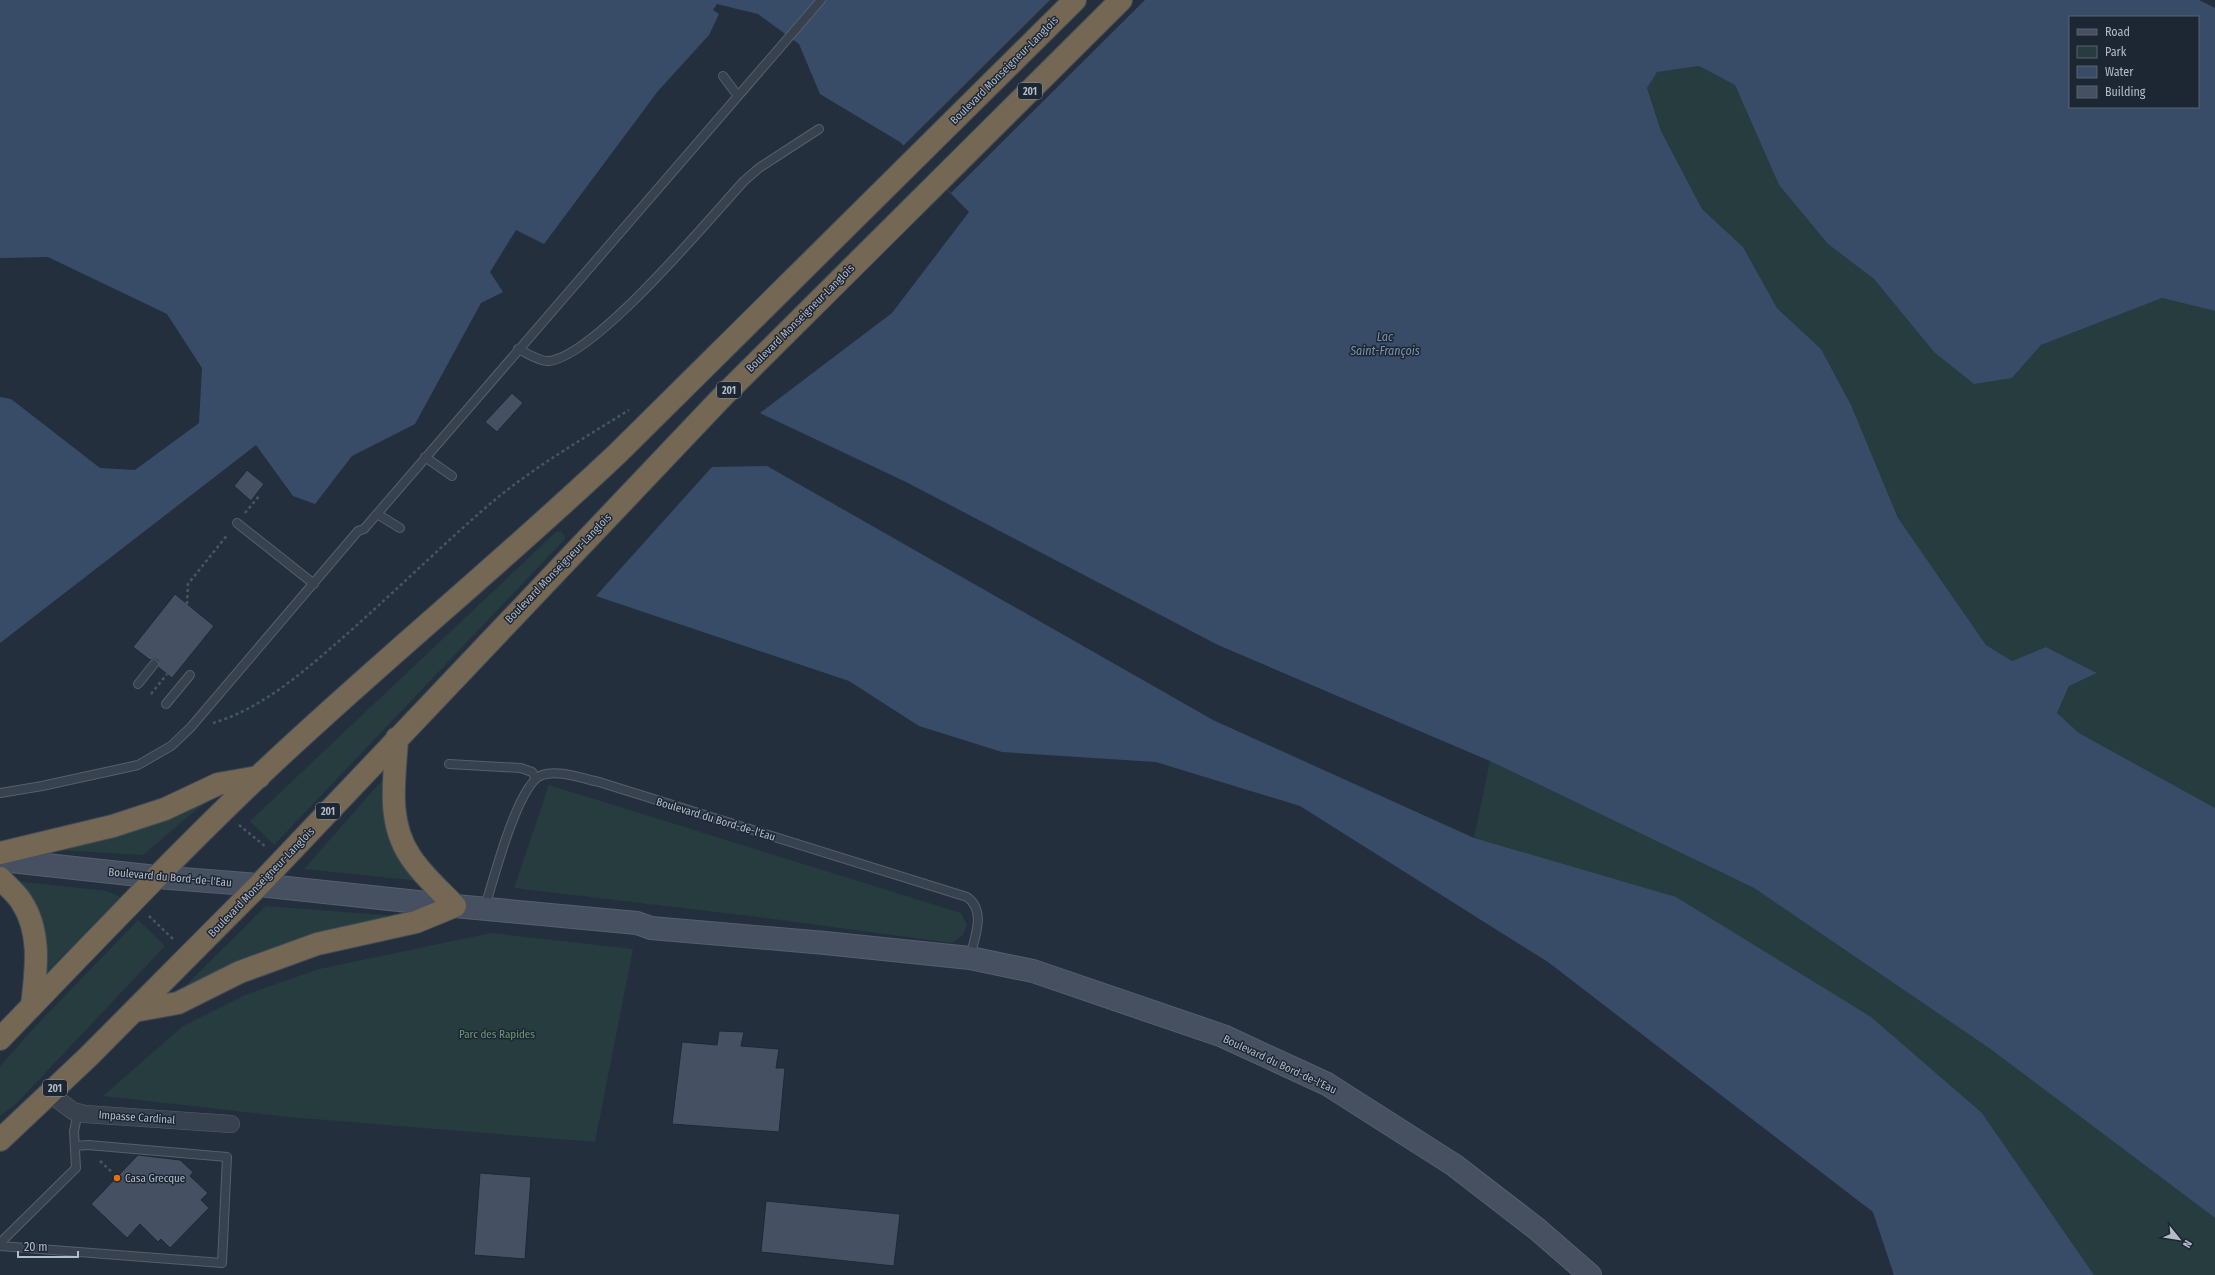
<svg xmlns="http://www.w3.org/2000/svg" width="2215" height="1275" font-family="'Fira Sans Condensed',sans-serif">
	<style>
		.green { fill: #263c3f }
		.water { fill: #394c67; fill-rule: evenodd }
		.pier { fill: #242f3e }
		.building { fill: #455162; stroke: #1f2835 }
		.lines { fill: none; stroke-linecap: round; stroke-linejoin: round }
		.lane-casing { stroke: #565f6c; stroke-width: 10 }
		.street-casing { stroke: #565f6c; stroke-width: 18 }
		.secondary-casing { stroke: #565f6c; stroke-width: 24 }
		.highway-casing { stroke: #434c59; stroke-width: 24 }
		.path { stroke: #44595c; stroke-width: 2.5; stroke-dasharray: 3 3; stroke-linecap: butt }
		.lane { stroke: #38414e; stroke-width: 8 }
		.street { stroke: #38414e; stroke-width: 17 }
		.secondary { stroke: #465061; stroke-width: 22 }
		.highway { stroke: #746855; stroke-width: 22 }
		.food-dot { fill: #e8710a; stroke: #1d2633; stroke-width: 1.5 }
		.labels { text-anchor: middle; stroke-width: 3; stroke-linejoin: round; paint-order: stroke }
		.shield { fill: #1d2633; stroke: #878f9c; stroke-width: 1 }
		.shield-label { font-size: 10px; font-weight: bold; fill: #b4bcc9 }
		.street-label { font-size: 11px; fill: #b4bcc9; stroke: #1d2633 }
		.park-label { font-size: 11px; fill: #6b9a76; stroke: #1d2633 }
		.poi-label { font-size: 11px; fill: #b4bcc9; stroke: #1d2633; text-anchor: start }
		.water-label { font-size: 12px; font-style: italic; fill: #7c92b1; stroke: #1d2633 }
	</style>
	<rect width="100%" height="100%" fill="#242f3e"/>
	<!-- green -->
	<path class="green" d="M 1699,66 L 1735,85 L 1779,185 L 1828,244 L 1874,279 L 1934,352 L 2012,378 L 2041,345 L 2162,298 L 2215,311 L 2215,808 L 2079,733 L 2057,713 L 2069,686 L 2097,673 L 2047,647 L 2012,661 L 1986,645 L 1898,518 L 1851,405 L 1821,349 L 1777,308 L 1743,247 L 1702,209 L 1661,131 L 1647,88 L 1656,72 Z
		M 557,531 L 561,532 L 565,536 L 564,540 L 274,845 L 250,821 Z
		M 1490,761 L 1754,888 L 1989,1048 L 2215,1218 L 2215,1275 L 2094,1275 L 1982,1113 L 1474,838 Z
		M 385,777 L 383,807 L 387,829 L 420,881 L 304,869 Z
		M 549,785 L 961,913 L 967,925 L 962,936 L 952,943 L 750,916 L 514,888 Z
		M 221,794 L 196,810 L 143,855 L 55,850 L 169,818 Z
		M 15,881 L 107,891 L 120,897 L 46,973 C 51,931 35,915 15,881 Z
		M 266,906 L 396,916 L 178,993 Z
		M 138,920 L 165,946 L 16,1104 L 0,1116 L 0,1067 L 2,1064 L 30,1032 Z
		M 491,933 L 633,949 L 595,1142 L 289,1117 L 103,1096 L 183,1026 L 245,995 L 319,969 Z"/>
	<!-- water -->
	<path class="water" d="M 0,0 L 2199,0 L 2215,8 L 2215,311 L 2162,298 L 2041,345 L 2012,378 L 1974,384 L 1934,352 L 1874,279 L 1828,244 L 1779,185 L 1735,85 L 1699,66 L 1657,72 L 1647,88 L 1661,131 L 1702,209 L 1743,247 L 1777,308 L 1821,349 L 1851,405 L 1898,518 L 1986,645 L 2012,661 L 2046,647 L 2097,673 L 2069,686 L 2057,713 L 2079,733 L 2215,808 L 2215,1218 L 1989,1048 L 1754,888 L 1490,761 L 1218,645 L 906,482 L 760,413 L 892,313 L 969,212 L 900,142 L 820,94 L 799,44 L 758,14 L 717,4 L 713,10 L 719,14 L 709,35 L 658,91 L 544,244 L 516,230 L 490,272 L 503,292 L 481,303 L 415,424 L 352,456 L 315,504 L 293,496 L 256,445 L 0,643 L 0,397 L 11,399 L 100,468 L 135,470 L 199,423 L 202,368 L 167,314 L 48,257 L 0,258 ZM 2070,17 L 2198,17 L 2198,107 L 2070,107 Z
		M 767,466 L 1213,720 L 1474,838 L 1676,897 L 1871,1017 L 1982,1113 L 2094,1275 L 1894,1275 L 1873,1212 L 1548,962 L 1300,806 L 1156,762 L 1002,752 L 919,726 L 849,681 L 596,596 L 712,467 Z"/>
	<!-- pier -->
	<path class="pier" d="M 1050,0 L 1145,0 L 951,193 L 903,146 Z"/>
	<!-- building -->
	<path class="building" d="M 512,393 L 523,403 L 497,432 L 485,422 Z
		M 247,470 L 264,484 L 251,501 L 234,486 Z
		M 175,594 L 214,626 L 172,678 L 158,667 L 158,660 L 154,659 L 150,660 L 133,647 Z
		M 719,1031 L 744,1032 L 741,1046 L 779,1049 L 776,1068 L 785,1068 L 779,1132 L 672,1124 L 682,1042 L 717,1045 Z
		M 138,1155 L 180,1160 L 193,1172 L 190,1176 L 208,1193 L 201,1200 L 209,1208 L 170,1248 L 161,1239 L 158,1242 L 140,1224 L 127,1238 L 91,1204 Z
		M 480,1173 L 531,1177 L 525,1259 L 474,1255 Z
		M 766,1201 L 900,1214 L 894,1266 L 761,1252 Z"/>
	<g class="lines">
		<!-- lane casing -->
		<g class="lane-casing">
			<path id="lane" d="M 723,76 L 738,96
				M 518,349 C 527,353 538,361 548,361 C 594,358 710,218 744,181 L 759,168 L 819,129
				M 425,457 L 452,476
				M 377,514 L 400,528
				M 237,523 L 314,584
				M 138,684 L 154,664
				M 166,704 L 190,675
				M 449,764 L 521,768 L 532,772 L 536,778
				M 0,793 L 42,786 L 138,765 L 171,746 L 191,727 L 358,531 L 364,529 L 821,0
				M 485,907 C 493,881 518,783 542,775 C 559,769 583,779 599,782 L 967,897 C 987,911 974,938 970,958
				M 0,1243 L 76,1168 L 74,1131 L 78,1112
				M 0,1246 L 222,1263 L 227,1157 L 88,1145 L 75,1146"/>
		</g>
		<!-- street casing -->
		<g class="street-casing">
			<path id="street" d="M 50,1094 L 73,1111 L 85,1114 L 231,1124"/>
		</g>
		<!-- secondary casing -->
		<g class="secondary-casing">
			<path id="secondary" d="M 0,860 L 157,877 L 259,885 L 455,906 L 637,923 L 651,928 L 825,943 L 970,958 L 1033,971 L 1223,1036 L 1327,1084 L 1454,1165 L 1537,1229 L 1590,1275"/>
		</g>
		<!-- highway casing -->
		<g class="highway-casing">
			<path id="highway" d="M 0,853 L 113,826 L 165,809 L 218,784 L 259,777
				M 0,878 C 7,886 15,892 21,901 C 42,932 36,971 32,1006
				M 134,1011 L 178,1003 L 240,972 L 317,944 L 416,922 L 455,906 C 440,890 422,875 410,856 C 386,820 395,778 397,738
				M 0,1039 C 85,951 170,861 259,776 C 376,665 502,563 619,452 L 1075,0
				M 0,1140 L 88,1057 L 259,885 L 724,395 L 1121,0"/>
		</g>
		<!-- path -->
		<path class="path" d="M 245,513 L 259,496
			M 187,604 L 188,584 L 228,534
			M 151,694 L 167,674
			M 213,723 C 261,709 302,673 339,641 C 388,598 435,552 484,509 C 530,469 578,442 629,410
			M 239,825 L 266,847
			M 149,916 L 174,940
			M 100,1161 L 113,1173"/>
		<!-- lane -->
		<use href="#lane" class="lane"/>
		<!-- street -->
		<use href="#street" class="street"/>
		<!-- secondary -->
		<use href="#secondary" class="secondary"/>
		<!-- highway -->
		<use href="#highway" class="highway"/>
	</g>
	<!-- markers -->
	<circle class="food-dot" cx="117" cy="1178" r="4"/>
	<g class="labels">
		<!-- shield labels -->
		<g class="shield">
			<rect x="1018" y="83" width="24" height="16" rx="3"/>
			<rect x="717" y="382" width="24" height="16" rx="3"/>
			<rect x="316" y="803" width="24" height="16" rx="3"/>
			<rect x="43" y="1080" width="24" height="16" rx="3"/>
		</g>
		<g class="shield-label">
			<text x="1030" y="95">201</text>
			<text x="729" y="394">201</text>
			<text x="328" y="815">201</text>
			<text x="55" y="1092">201</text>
		</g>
		<!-- street labels -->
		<g class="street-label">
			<text transform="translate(1004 70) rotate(-45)" y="4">Boulevard Monseigneur-Langlois</text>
			<text transform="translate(800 318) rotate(-45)" y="4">Boulevard Monseigneur-Langlois</text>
			<text transform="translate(558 568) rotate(-46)" y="4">Boulevard Monseigneur-Langlois</text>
			<text transform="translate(716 819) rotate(17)" y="4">Boulevard du Bord-de-l'Eau</text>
			<text transform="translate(170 877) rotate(5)" y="4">Boulevard du Bord-de-l'Eau</text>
			<text transform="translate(261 882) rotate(-46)" y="4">Boulevard Monseigneur-Langlois</text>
			<text transform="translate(1280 1064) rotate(25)" y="4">Boulevard du Bord-de-l'Eau</text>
			<text transform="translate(137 1117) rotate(4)" y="4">Impasse Cardinal</text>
		</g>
		<!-- park labels -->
		<g class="park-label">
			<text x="497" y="1038">Parc des Rapides</text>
		</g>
		<!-- poi labels -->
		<g class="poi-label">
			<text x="125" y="1182">Casa Grecque</text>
		</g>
		<!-- water labels -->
		<g class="water-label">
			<text x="1385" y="341">Lac<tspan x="1385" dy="14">Saint-François</tspan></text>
		</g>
	</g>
	<!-- legend -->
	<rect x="2069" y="16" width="130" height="92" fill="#1d2633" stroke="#59626f"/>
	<rect x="2077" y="29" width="20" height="6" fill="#465061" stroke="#59626f"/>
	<text x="2105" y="36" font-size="12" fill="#b4bcc9">Road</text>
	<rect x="2077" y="46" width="20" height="12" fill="#263c3f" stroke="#59626f"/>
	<text x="2105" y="56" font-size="12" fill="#b4bcc9">Park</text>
	<rect x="2077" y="66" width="20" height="12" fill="#394c67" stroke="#59626f"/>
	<text x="2105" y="76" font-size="12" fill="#b4bcc9">Water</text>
	<rect x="2077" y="86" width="20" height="12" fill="#455162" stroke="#59626f"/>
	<text x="2105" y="96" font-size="12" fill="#b4bcc9">Building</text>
	<!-- north arrow -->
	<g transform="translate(2179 1239) rotate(120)" stroke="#1d2633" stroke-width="3" paint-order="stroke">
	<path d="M0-3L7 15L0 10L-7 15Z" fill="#b4bcc9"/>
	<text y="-6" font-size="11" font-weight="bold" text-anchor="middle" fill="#b4bcc9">N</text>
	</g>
	<!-- scale -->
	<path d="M18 1251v6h60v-6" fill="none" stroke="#b4bcc9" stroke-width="2"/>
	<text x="24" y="1251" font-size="12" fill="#b4bcc9" stroke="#1d2633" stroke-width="3" paint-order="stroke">20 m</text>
</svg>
